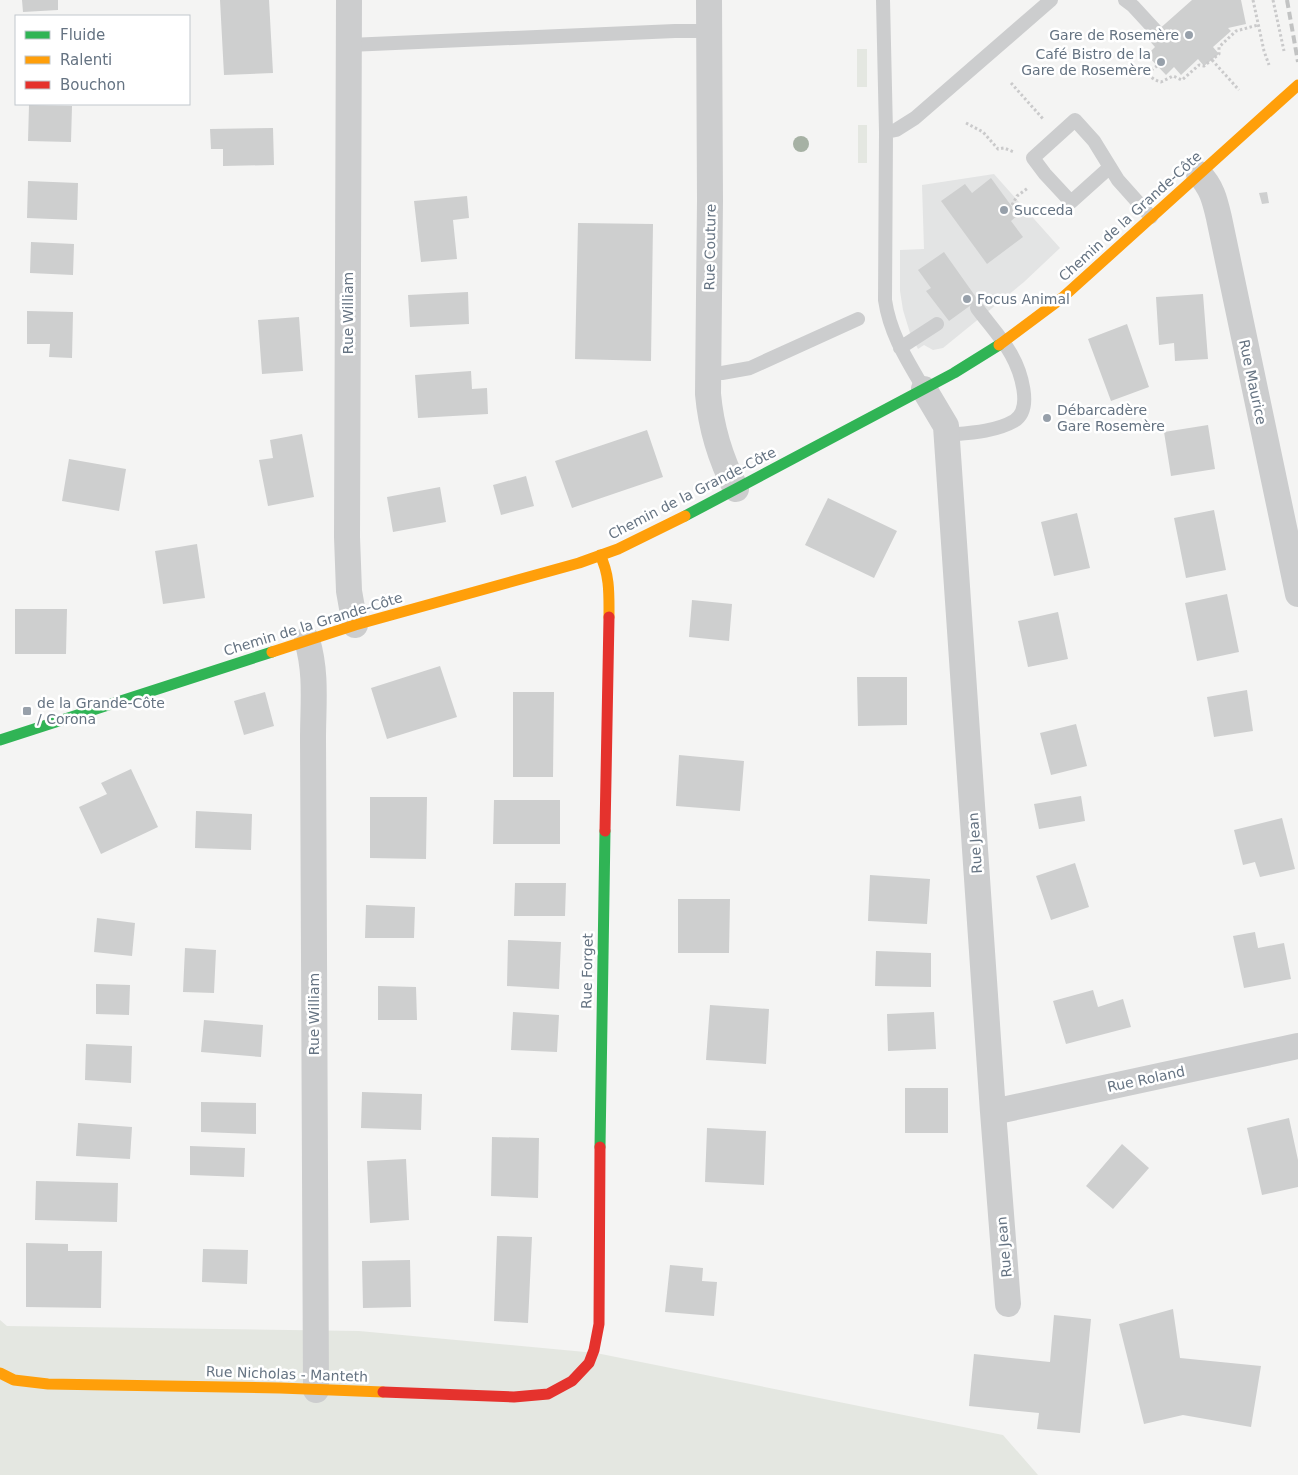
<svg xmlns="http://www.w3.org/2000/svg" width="1298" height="1475" font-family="'DejaVu Sans',sans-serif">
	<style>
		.built { fill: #e3e4e4 }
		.green { fill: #e4e7e1 }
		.building { fill: #cecfcf }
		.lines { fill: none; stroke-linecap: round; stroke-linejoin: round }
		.path { stroke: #cacacb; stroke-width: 3; stroke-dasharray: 2.5 2.5; stroke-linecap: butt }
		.lane { stroke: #cccdce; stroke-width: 14 }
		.street { stroke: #cccdce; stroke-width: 26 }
		.fast { stroke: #30b455; stroke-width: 11 }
		.slow { stroke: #ff9f0a; stroke-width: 11 }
		.jam { stroke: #e5322d; stroke-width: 11 }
		.rail { stroke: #c2c3c3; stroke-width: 4; stroke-dasharray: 8 4; stroke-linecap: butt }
		.tree { fill: #a6b1a4 }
		.poi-dot { fill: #97a0aa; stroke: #fff; stroke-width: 2 }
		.labels { text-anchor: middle; stroke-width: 5; stroke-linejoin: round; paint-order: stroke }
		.poi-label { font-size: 14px; fill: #657382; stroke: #fff; text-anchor: start }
		.street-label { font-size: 14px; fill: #657382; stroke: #fff }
	</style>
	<rect width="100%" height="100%" fill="#f4f4f3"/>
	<!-- built -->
	<path class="built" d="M 994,174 L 1060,248 L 1024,282 L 943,348 L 933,350 L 924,345 L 918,349 L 910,333 L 903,310 L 900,291 L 900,250 L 924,249 L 922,185 Z"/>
	<!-- green -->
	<path class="green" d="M 857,49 L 867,49 L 867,87 L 857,87 Z
		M 858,125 L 867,125 L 867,163 L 858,163 Z
		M 0,1320 L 7,1326 L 359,1331 L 596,1353 L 1003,1435 L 1038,1475 L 0,1475 Z"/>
	<!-- building -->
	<path class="building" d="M 22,0 L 58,0 L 58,10 L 23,12 Z
		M 220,0 L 269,0 L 273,73 L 224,75 Z
		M 1192,0 L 1241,0 L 1246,24 L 1228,28 L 1231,31 L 1213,47 L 1219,54 L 1204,66 L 1198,59 L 1181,75 L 1174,67 L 1166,75 L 1147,55 L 1155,47 L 1148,39 Z
		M 29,105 L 72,106 L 71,142 L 28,141 Z
		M 273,128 L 274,165 L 223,166 L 223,149 L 211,149 L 210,129 Z
		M 991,178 L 1018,215 L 1011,221 L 1023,237 L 987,264 L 941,201 L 965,184 L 972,193 Z
		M 28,181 L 78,183 L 77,220 L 27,218 Z
		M 1267,192 L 1269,203 L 1262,204 L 1259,193 Z
		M 467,196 L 469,218 L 453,220 L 457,259 L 421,262 L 414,201 Z
		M 578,223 L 653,224 L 651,361 L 575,359 Z
		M 31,242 L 74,244 L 73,275 L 30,273 Z
		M 944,252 L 978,300 L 949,321 L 926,291 L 931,288 L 918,270 Z
		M 468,292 L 469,324 L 410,327 L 408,295 Z
		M 1203,294 L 1208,359 L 1175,361 L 1174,343 L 1159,345 L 1156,297 Z
		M 27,311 L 73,312 L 72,358 L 49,357 L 50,344 L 27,344 Z
		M 299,317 L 303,371 L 262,374 L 258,320 Z
		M 1127,324 L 1149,387 L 1111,401 L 1088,339 Z
		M 471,371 L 472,389 L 487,388 L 488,414 L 418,418 L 415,375 Z
		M 1208,425 L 1215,469 L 1171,476 L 1164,432 Z
		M 647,430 L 663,477 L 572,508 L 555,461 Z
		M 302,434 L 314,497 L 268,506 L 259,460 L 273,458 L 270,440 Z
		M 69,459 L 126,469 L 119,511 L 62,501 Z
		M 526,476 L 534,506 L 501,515 L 493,485 Z
		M 440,487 L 446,522 L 393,532 L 387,497 Z
		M 828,498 L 897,531 L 874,578 L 805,545 Z
		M 1214,510 L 1226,570 L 1186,578 L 1174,518 Z
		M 1077,513 L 1090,568 L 1054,576 L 1041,522 Z
		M 197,544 L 205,598 L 163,604 L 155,551 Z
		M 1227,594 L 1239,652 L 1197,661 L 1185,603 Z
		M 692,600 L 732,604 L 729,641 L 689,637 Z
		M 15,609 L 67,609 L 66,654 L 15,654 Z
		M 1058,612 L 1068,659 L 1028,667 L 1018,621 Z
		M 440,666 L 457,717 L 387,739 L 371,688 Z
		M 857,677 L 907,677 L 907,725 L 858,726 Z
		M 1247,690 L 1253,731 L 1214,737 L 1207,697 Z
		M 265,692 L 274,726 L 244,735 L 234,701 Z
		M 513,692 L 554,692 L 553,777 L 513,777 Z
		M 1076,724 L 1087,766 L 1051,775 L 1040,733 Z
		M 679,755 L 744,761 L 740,811 L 676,806 Z
		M 131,769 L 158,827 L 101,854 L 79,807 L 107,794 L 101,783 Z
		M 1081,796 L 1085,821 L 1039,829 L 1034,804 Z
		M 370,797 L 427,797 L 426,859 L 370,858 Z
		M 494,800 L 560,800 L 560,844 L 493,844 Z
		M 196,811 L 252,814 L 251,850 L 195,848 Z
		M 1282,818 L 1295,869 L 1260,877 L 1255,862 L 1243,865 L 1234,830 Z
		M 1075,863 L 1089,907 L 1051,920 L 1036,876 Z
		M 870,875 L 930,879 L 927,924 L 868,921 Z
		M 515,883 L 566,883 L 565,916 L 514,916 Z
		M 678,899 L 730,899 L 729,953 L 678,953 Z
		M 366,905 L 415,907 L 414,938 L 365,938 Z
		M 97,918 L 135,923 L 132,956 L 94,952 Z
		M 1255,932 L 1258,948 L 1284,943 L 1291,979 L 1244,988 L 1233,936 Z
		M 508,940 L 561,942 L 559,989 L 507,986 Z
		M 185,948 L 216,950 L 214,993 L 183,992 Z
		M 876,951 L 931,953 L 931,987 L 875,986 Z
		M 96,984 L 130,985 L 129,1015 L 96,1014 Z
		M 378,986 L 416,987 L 417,1020 L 378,1020 Z
		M 1093,990 L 1098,1007 L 1123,999 L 1131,1027 L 1066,1044 L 1053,1001 Z
		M 710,1005 L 769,1009 L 766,1064 L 706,1060 Z
		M 513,1012 L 559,1015 L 557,1052 L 511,1050 Z
		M 934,1012 L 936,1049 L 888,1051 L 887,1014 Z
		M 204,1020 L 263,1025 L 261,1057 L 201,1052 Z
		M 86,1044 L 132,1046 L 131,1083 L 85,1080 Z
		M 905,1088 L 948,1088 L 948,1133 L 905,1133 Z
		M 362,1092 L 422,1094 L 421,1130 L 361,1128 Z
		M 201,1102 L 256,1103 L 256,1134 L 201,1132 Z
		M 1289,1118 L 1298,1160 L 1298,1187 L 1262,1195 L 1247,1128 Z
		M 78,1123 L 132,1127 L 130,1159 L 76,1156 Z
		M 707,1128 L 766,1131 L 764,1185 L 705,1182 Z
		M 492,1137 L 539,1138 L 538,1198 L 491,1196 Z
		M 1122,1144 L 1149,1168 L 1113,1209 L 1086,1186 Z
		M 190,1146 L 245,1148 L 244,1177 L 190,1175 Z
		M 406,1159 L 409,1220 L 370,1223 L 367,1161 Z
		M 36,1181 L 118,1183 L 117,1222 L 35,1220 Z
		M 497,1236 L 532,1237 L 528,1323 L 494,1321 Z
		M 26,1243 L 68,1244 L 68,1251 L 102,1251 L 101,1308 L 26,1307 Z
		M 203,1249 L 248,1250 L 247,1284 L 202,1282 Z
		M 410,1260 L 411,1307 L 363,1308 L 362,1261 Z
		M 670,1265 L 703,1268 L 702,1281 L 717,1282 L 714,1316 L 665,1312 Z
		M 1173,1309 L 1180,1358 L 1261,1366 L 1251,1427 L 1183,1415 L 1144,1424 L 1119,1324 Z
		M 1054,1315 L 1091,1319 L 1080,1433 L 1037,1429 L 1039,1413 L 969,1406 L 974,1354 L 1050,1362 Z"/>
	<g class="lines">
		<!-- path -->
		<path class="path" d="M 1253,0 L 1264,51 L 1269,65
			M 1273,0 L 1284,51
			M 1212,60 L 1239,90
			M 1141,67 C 1147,73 1152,80 1161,82 L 1173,76 L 1182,80 L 1199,65 L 1204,66 L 1219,54 L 1219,47 L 1236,31 L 1258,25
			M 1147,73 L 1157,66
			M 1011,83 L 1044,120
			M 966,123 L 983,132 L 998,149 L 1004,148 L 1014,152
			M 1012,205 L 1017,196 L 1028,188"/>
		<!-- lane -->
		<path class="lane" d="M 883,0 L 886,132 L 885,300 C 890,334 907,360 924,389
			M 1125,0 L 1133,6 L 1156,31
			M 349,45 L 675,31 L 710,31
			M 886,132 L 896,130 L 915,118 L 1051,0
			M 1110,167 L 1071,202 L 1045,174 L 1033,158 L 1075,120 L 1094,141 L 1118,180 L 1151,217
			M 900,348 L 937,324
			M 708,373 L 722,373 L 750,368 L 858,319
			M 947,435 C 968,433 995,432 1014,421 C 1034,409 1020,370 1011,354 C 1002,338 988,323 977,308"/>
		<!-- street -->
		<path class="street" d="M 349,0 L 347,537 L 349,591 L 355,625
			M 709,0 L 710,200 L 708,394 C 711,428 720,458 736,489
			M 1199,174 C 1212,187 1215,201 1219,218 L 1298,594
			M 924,389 L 946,426 L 993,1112 L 1008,1304
			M 307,640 C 317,674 313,705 313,739 L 316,1390
			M 993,1112 L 1298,1046"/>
		<!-- fast -->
		<path class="fast" d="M 685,516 L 954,373 L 999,345
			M 0,740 L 272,652
			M 600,1147 L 605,831"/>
		<!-- slow -->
		<path class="slow" d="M 999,345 L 1062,298 L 1298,85
			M 600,555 C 610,575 609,595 609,617
			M 272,652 L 355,625 L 579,563 L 618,549 L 685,516
			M 0,1373 L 14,1380 L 48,1384 L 280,1388 L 383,1392"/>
		<!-- jam -->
		<path class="jam" d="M 605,831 L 609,617
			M 383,1392 L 514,1397 L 548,1394 L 572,1381 L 589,1363 L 594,1350 L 599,1324 L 600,1147"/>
		<!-- rail -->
		<path class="rail" d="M 1287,0 L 1298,62"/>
	</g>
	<!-- trees -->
	<circle class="tree" cx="801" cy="144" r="8"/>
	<!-- markers -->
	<g class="poi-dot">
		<circle cx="1189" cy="35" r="5"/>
		<circle cx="1161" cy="62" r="5"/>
		<circle cx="1004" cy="210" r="5"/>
		<circle cx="967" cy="299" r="5"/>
		<circle cx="1047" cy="418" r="5"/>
		<rect x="22" y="706" width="10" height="10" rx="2.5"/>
	</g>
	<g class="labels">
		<!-- poi labels -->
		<g class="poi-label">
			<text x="1179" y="40" text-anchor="end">Gare de Rosemère</text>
			<text x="1151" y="59" text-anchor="end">Café Bistro de la<tspan x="1151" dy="16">Gare de Rosemère</tspan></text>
			<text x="1014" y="215">Succeda</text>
			<text x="977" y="304">Focus Animal</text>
			<text x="1057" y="415">Débarcadère<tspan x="1057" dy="16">Gare Rosemère</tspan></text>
			<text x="37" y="708">de la Grande-Côte<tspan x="37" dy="16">/ Corona</tspan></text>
		</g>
		<!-- street labels -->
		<g class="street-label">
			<text transform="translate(1130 216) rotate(-42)" y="5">Chemin de la Grande-Côte</text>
			<text transform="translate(710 247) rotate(-89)" y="5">Rue Couture</text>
			<text transform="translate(348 313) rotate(-90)" y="5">Rue William</text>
			<text transform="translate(1253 382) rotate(78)" y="5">Rue Maurice</text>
			<text transform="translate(692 493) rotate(-27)" y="5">Chemin de la Grande-Côte</text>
			<text transform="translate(313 624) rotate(-17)" y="5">Chemin de la Grande-Côte</text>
			<text transform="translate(975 843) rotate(-94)" y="5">Rue Jean</text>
			<text transform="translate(587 971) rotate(-89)" y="5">Rue Forget</text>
			<text transform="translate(314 1014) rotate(-90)" y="5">Rue William</text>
			<text transform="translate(1146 1079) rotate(-12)" y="5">Rue Roland</text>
			<text transform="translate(1004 1247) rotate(-95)" y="5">Rue Jean</text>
			<text transform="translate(287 1374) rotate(2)" y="5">Rue Nicholas - Manteth</text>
		</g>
	</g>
	<!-- legend -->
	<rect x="15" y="15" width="175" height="90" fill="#ffffff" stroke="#c1c7cd"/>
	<rect x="25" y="31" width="25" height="8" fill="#30b455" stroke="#c1c7cd"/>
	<text x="60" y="40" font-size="15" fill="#657382">Fluide</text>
	<rect x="25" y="56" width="25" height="8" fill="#ff9f0a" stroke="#c1c7cd"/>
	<text x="60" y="65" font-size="15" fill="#657382">Ralenti</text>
	<rect x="25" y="81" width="25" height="8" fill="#e5322d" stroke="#c1c7cd"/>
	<text x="60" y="90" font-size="15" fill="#657382">Bouchon</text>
</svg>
